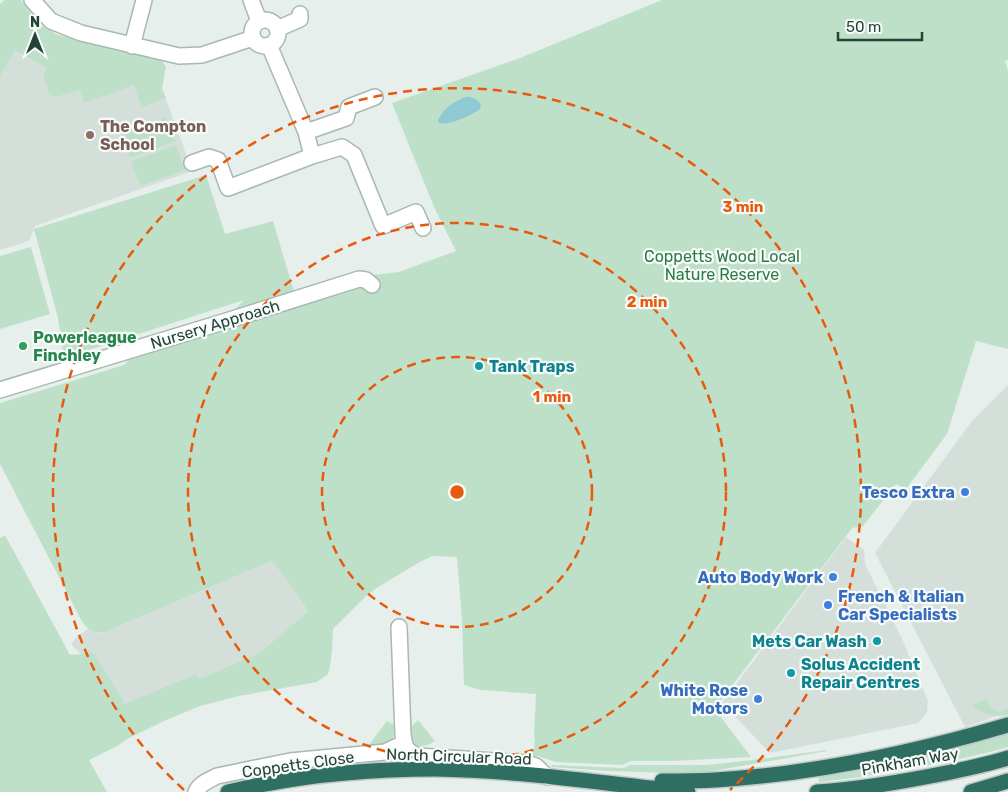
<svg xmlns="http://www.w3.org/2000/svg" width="1008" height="792" font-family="Rubik,sans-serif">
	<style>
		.built { fill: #d4dfda }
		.green { fill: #bfe0c8 }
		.water { fill: #8ec9d4 }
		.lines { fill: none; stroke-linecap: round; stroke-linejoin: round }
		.minor-casing { stroke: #a8b8b2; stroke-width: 18 }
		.highway-casing { stroke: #c2cac8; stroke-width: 18 }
		.minor { stroke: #fff; stroke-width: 15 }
		.highway { stroke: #2f6f62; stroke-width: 15 }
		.ring { fill: none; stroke: #e8590c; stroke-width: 2.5; stroke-dasharray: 9 6 }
		.education-dot { fill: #8d6e63; stroke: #f7fbf9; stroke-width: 2 }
		.leisure-dot { fill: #2e9e5b; stroke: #f7fbf9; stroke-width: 2 }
		.culture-dot { fill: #0f9aa8; stroke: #f7fbf9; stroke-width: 2 }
		.shop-dot { fill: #3f7fe0; stroke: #f7fbf9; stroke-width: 2 }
		.labels { text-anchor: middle; stroke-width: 4.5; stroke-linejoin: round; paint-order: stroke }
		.education-label { font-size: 16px; font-weight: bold; fill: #785e54; stroke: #f7fbf9; text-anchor: start }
		.park-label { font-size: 16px; fill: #2d7a4b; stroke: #f7fbf9 }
		.street-label { font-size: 16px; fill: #24423a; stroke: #f7fbf9 }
		.leisure-label { font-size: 16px; font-weight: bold; fill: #27864d; stroke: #f7fbf9; text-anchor: start }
		.culture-label { font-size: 16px; font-weight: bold; fill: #0d838f; stroke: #f7fbf9; text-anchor: start }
		.shop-label { font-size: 16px; font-weight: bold; fill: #366cbe; stroke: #f7fbf9; text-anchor: end }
		.centre { fill: #e8590c; stroke: #f7fbf9; stroke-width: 2.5 }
		.ring-label { font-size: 15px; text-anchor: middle; font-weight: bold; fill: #e8590c; stroke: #f7fbf9; stroke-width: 4.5; stroke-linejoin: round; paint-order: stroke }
	</style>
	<rect width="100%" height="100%" fill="#e6efeb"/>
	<!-- built -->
	<path class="built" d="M 0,7 L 28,41 L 154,66 L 192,171 L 35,226 L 29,241 L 0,250 Z
		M 1008,385 L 1008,712 L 965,727 L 875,553 L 972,421 Z
		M 846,537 L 864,550 L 865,564 L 902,639 L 928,701 L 927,712 L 918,723 L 770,753 L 722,703 Z
		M 272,561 L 296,593 L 308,613 L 259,653 L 199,679 L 195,675 L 125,705 L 85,652 L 81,654 L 71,644 L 78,636 L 88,629 L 98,633 L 105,632 Z"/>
	<!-- green -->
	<path class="green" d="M 5,0 L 21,0 L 41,26 L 49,29 L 55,34 L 162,61 L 166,67 L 162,89 L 166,98 L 142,107 L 134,85 L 84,103 L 80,90 L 55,97 L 49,93 L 43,76 L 47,68 L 15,50 L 0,76 L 0,4 Z
		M 662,0 L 1008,0 L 1008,60 L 1005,61 L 1008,71 L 1008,349 L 976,341 L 947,434 L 906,489 L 896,484 L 863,526 L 852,528 L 719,703 L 717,712 L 751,757 L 672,761 L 631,761 L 622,765 L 556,762 L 538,756 L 531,756 L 530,749 L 534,749 L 535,740 L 534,736 L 536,694 L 481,690 L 464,685 L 462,620 L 457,557 L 432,556 L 420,562 L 378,587 L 365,597 L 333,629 L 332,651 L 330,667 L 328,674 L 317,682 L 239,696 L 200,706 L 164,721 L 129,738 L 117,746 L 89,760 L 107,792 L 0,792 L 0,538 L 5,535 L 70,655 L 81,654 L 89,651 L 94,654 L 125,704 L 196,674 L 199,679 L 259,653 L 308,612 L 296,593 L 272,561 L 105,632 C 86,635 82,621 74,606 L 0,464 L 0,403 L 124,365 L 127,362 L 126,352 L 373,280 L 373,275 L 399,272 L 456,251 L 434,207 L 392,103 L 520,58 Z
		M 166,117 L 175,141 L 130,158 L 121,133 Z
		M 176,145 L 185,170 L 140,186 L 131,161 Z
		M 206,175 L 225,234 L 273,221 L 294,292 L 231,313 L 244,300 L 64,358 L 58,318 L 34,229 Z
		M 31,247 L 50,314 L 0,329 L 0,256 Z
		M 986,698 L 993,710 L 998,712 L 1008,709 L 1008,715 C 996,718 982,714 972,706 Z
		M 418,720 L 435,741 L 428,745 L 417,747 C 410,742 410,736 410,728 Z
		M 387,721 L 396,726 C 395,744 384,745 369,748 L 371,742 Z
		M 1008,733 L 1008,747 C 947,764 882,775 819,782 L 818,775 L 936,752 Z
		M 827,750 L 827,751 L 707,772 L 671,773 L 609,771 L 551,767 L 552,765 L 623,768 L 630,765 L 707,765 L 752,760 Z"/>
	<!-- water -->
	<path class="water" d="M 465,97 C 472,96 479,100 481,106 L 480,109 C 472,115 449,126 439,123 L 438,120 C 444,108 453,102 465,97 Z"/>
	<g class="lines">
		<!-- minor casing -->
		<g class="minor-casing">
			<path id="minor" d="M 32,0 L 51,21 L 81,33 L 179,56 L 202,55 L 253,38
				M 251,0 L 259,21
				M252 33a13 13 0 1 1 26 0a13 13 0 1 1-26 0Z
				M 277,29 L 300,19 L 300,14
				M 269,45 L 306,132 L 312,156
				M 132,46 L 144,0
				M 306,132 L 346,118 L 349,107 L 375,97
				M 192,163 L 209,157 L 218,160 L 228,188 L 312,156 L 342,147 L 354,155 L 383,226 L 416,212 L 423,228
				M 0,390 L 223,322 L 359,279 L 366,280 L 372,285
				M 399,627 L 403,735 C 405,748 406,751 418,756 L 527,763 L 536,766 L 547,777
				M 196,792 C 199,784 209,780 217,776 L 290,761 L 385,752 L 404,743"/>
		</g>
		<!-- highway casing -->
		<g class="highway-casing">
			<path id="highway" d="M 662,781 C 679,781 697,781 715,780 C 814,774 913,753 1008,725
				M 228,792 C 294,776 367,769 435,769 C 520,770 604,784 688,792
				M 817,792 C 862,789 907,781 951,772 C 970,768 989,764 1008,758
				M 971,792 L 1008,781"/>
		</g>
		<!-- minor -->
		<use href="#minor" class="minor"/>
		<!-- highway -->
		<use href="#highway" class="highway"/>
	</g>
	<!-- distance rings -->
	<g class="ring">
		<circle cx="457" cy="492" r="135"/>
		<circle cx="457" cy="492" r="269"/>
		<path d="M184 790A404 404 0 1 1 730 790"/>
	</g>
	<!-- markers -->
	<circle class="education-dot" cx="90" cy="135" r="5"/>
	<circle class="leisure-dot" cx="23" cy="346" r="5"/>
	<g class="culture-dot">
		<circle cx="479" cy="366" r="5"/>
		<circle cx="877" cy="641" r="5"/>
		<circle cx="791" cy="673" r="5"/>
	</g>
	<g class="shop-dot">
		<circle cx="965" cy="492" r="5"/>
		<circle cx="833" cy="577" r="5"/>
		<circle cx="828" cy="605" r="5"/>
		<circle cx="758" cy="699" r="5"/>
	</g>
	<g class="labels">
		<!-- education labels -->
		<g class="education-label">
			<text x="100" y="132">The Compton<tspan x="100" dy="18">School</tspan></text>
		</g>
		<!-- park labels -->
		<g class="park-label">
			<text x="722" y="262">Coppetts Wood Local<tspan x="722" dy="18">Nature Reserve</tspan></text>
		</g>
		<!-- street labels -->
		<g class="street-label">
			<text transform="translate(215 324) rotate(-17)" y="6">Nursery Approach</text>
			<text transform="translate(459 756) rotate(2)" y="6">North Circular Road</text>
			<text transform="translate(910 761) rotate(-10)" y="6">Pinkham Way</text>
			<text transform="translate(298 764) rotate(-8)" y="6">Coppetts Close</text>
		</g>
		<!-- leisure labels -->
		<g class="leisure-label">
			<text x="33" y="343">Powerleague<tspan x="33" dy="18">Finchley</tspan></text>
		</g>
		<!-- culture labels -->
		<g class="culture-label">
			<text x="489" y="372">Tank Traps</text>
			<text x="867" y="647" text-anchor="end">Mets Car Wash</text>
			<text x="801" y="670">Solus Accident<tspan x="801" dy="18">Repair Centres</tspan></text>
		</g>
		<!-- shop labels -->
		<g class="shop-label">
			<text x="955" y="498">Tesco Extra</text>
			<text x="823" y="583">Auto Body Work</text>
			<text x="838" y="602" text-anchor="start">French &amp; Italian<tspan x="838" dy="18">Car Specialists</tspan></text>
			<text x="748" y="696">White Rose<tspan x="748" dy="18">Motors</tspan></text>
		</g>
	</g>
	<circle cx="457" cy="492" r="8" class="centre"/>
	<g class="ring-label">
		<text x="743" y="212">3 min</text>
		<text x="647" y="307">2 min</text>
		<text x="552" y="402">1 min</text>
	</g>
	<!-- north arrow -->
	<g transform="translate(35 35)" stroke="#f7fbf9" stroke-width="4" paint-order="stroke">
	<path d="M0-4L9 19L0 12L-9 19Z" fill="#24423a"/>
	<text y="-8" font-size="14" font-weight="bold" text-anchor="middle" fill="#24423a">N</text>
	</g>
	<!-- scale -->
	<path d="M838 32v8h84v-8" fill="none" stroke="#24423a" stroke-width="2.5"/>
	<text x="846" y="32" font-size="15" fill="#24423a" stroke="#f7fbf9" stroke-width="4" paint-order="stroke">50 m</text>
</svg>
